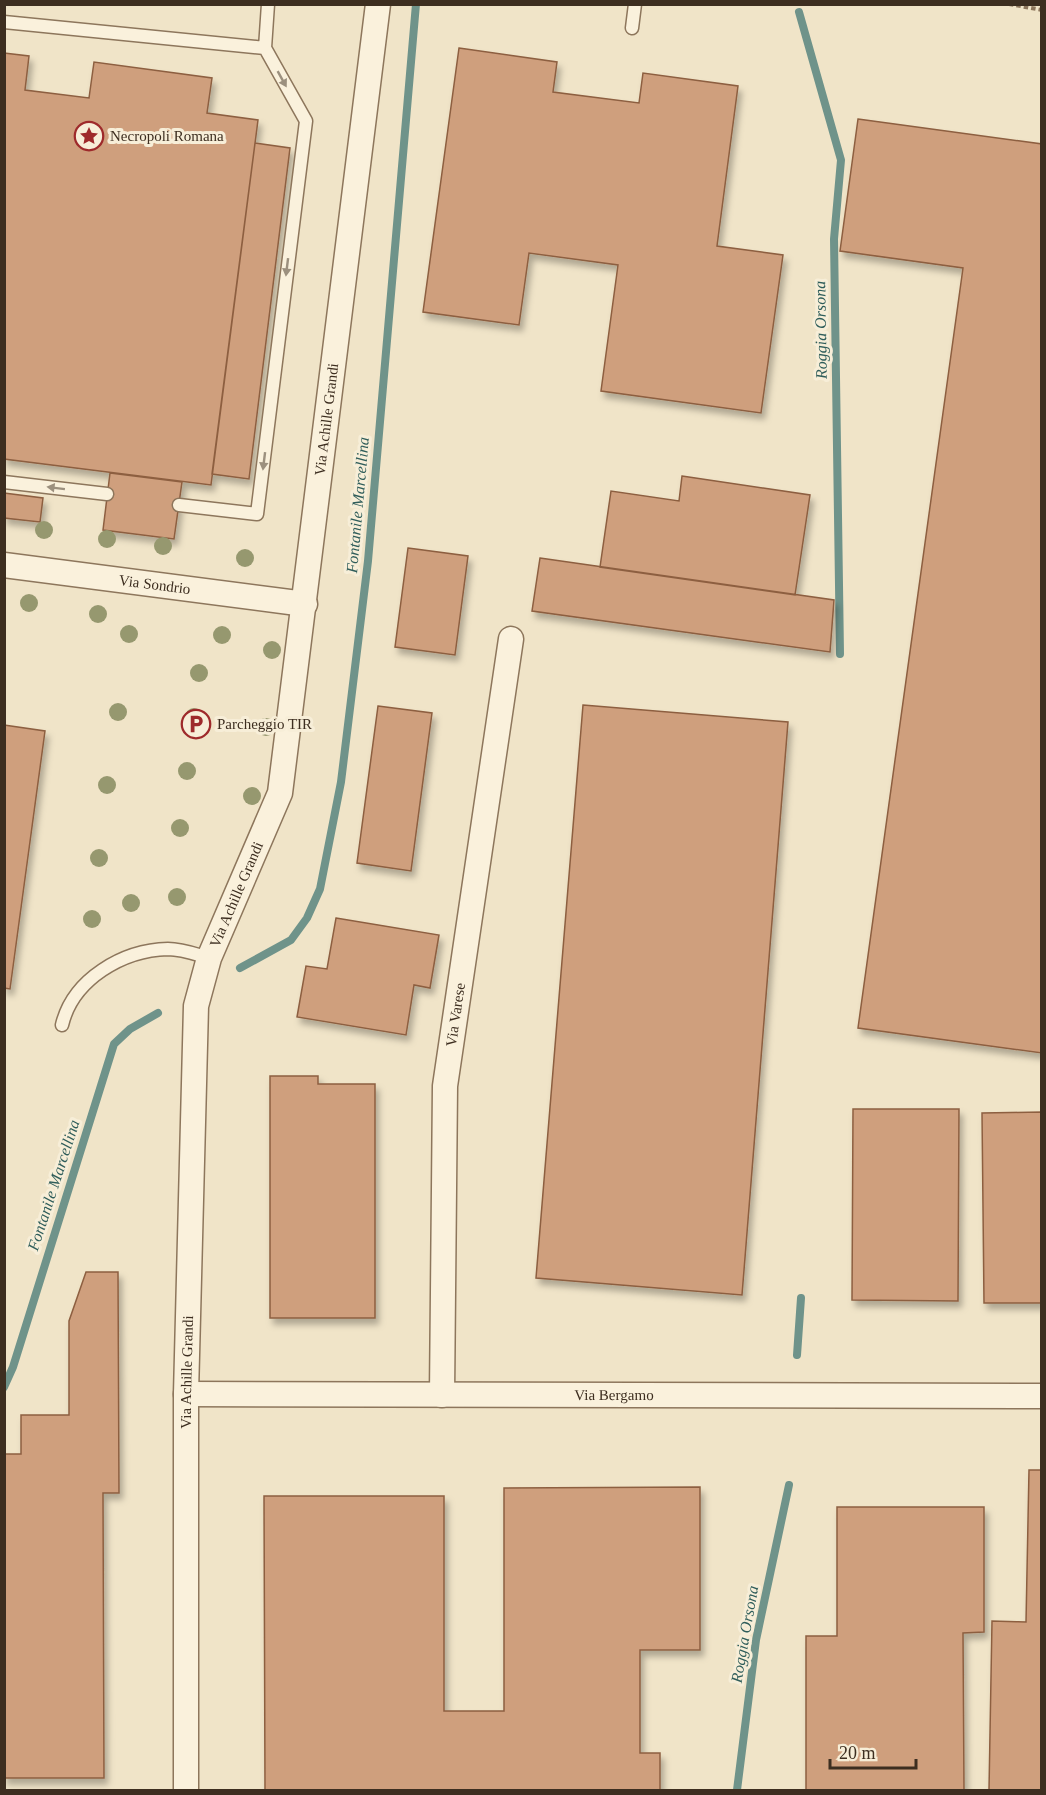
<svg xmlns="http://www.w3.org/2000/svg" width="1046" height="1795" font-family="Georgia,serif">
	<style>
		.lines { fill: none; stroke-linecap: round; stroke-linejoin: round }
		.stream { stroke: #6f938a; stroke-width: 8 }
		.building { fill: #cf9f7d; stroke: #8d5f41; stroke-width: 1.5; filter: url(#shadow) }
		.service-casing { stroke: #8d765c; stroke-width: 15 }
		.minor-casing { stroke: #8d765c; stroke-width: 27 }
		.path { stroke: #8d765c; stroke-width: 4; stroke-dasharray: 4.5 3; stroke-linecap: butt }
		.service { stroke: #faf1dc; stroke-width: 12 }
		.minor { stroke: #faf1dc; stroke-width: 24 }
		.tree { fill: #96986f }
		.oneway { fill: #9c907e }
		.labels { text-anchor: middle; stroke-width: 6; stroke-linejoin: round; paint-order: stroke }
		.poi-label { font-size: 15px; fill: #3d2e20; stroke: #f7eed8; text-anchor: start }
		.street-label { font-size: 15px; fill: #3d2e20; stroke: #f7eed8 }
		.water-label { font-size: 16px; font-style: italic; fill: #2f5d5a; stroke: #f7eed8 }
	</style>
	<defs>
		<filter id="shadow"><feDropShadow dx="3.5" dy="6" stdDeviation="3" flood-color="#0004"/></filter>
	</defs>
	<rect width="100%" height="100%" fill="#f0e4c8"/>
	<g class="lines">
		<!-- stream -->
		<path class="stream" d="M 799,12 L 841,160 L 834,239 L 840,654
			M 240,968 L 291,940 L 307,918 L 320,889 L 341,782 L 368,561 L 416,4
			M 797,1355 L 801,1298
			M 4,1387 L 13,1367 L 114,1044 L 130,1029 L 158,1013
			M 737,1790 L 756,1640 L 789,1485"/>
	</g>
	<!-- building -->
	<path class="building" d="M 459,48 L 557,62 L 553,92 L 639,103 L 643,73 L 738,86 L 717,246 L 783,255 L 761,413 L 601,391 L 618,265 L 529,253 L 519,325 L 423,312 Z
		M 4,53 L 29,56 L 25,90 L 89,98 L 94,62 L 212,78 L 207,113 L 258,120 L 211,485 L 4,459 Z
		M 858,119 L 1042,144 L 1042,1053 L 858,1028 L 963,268 L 840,251 Z
		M 255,143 L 290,148 L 249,479 L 212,474 Z
		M 110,473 L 182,482 L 174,539 L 103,530 Z
		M 682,476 L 810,495 L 795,595 L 600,567 L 611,491 L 679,501 Z
		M 4,493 L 43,498 L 40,522 L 4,518 Z
		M 408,548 L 468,556 L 455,655 L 395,647 Z
		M 540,558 L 834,600 L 830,652 L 532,611 Z
		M 583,705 L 788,722 L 742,1295 L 536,1278 Z
		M 378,706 L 432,713 L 411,871 L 357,863 Z
		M 4,725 L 45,731 L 10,989 L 4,988 Z
		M 336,918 L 439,935 L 430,988 L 414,985 L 406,1035 L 297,1017 L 306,966 L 327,969 Z
		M 270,1076 L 318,1076 L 318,1084 L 375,1084 L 375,1318 L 270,1318 Z
		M 853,1109 L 959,1109 L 958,1301 L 852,1300 Z
		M 1042,1112 L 1042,1303 L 984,1303 L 982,1113 Z
		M 86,1272 L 118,1272 L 119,1493 L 103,1493 L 104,1778 L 4,1778 L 4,1454 L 21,1454 L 21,1415 L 69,1415 L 69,1321 Z
		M 1029,1470 L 1042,1470 L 1042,1790 L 989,1790 L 992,1621 L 1026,1622 Z
		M 700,1487 L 700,1650 L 640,1650 L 640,1753 L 660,1753 L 660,1790 L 265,1790 L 264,1496 L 444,1496 L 444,1711 L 504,1711 L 504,1488 Z
		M 837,1507 L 984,1507 L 984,1632 L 963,1633 L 964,1790 L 806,1790 L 806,1636 L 837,1636 Z"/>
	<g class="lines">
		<!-- service casing -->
		<g class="service-casing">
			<path id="service" d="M 4,22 L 265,48
				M 632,28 L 635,4
				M 4,482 L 107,494
				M 179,505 L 257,514 L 306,121 L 265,48 L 268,4
				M 62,1025 C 73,979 123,950 168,949 C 182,949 195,954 209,958"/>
		</g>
		<!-- minor casing -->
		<g class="minor-casing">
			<g id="minor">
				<path id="s1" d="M 4,565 L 305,604"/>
				<path id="s2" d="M 186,1394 L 1042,1396"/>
				<path id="s3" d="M 442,1395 L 445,1086 L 511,639"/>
				<path id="s4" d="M 186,1790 L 186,1394 L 196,1006 L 209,958 L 280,793 L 378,4"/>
			</g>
		</g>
		<!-- path -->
		<path class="path" d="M 1009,4 L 1042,10"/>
		<!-- service -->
		<use href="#service" class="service"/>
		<!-- minor -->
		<use href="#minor" class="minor"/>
	</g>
	<!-- trees -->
	<g class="tree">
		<circle cx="44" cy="530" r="9"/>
		<circle cx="107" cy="539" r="9"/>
		<circle cx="163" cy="546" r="9"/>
		<circle cx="245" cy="558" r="9"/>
		<circle cx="29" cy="603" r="9"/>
		<circle cx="98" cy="614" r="9"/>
		<circle cx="129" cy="634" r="9"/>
		<circle cx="222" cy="635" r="9"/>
		<circle cx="272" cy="650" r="9"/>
		<circle cx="199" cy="673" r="9"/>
		<circle cx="118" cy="712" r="9"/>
		<circle cx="194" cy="717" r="9"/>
		<circle cx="266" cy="727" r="9"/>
		<circle cx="187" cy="771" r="9"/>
		<circle cx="107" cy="785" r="9"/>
		<circle cx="252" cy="796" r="9"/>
		<circle cx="180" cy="828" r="9"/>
		<circle cx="99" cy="858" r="9"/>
		<circle cx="177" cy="897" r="9"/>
		<circle cx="131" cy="903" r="9"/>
		<circle cx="92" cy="919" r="9"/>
	</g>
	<!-- one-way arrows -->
	<defs><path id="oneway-solid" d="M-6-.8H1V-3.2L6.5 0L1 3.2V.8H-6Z" transform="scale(1.5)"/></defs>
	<g class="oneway">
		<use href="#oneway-solid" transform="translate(282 79) rotate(61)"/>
		<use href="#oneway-solid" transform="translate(287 267) rotate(97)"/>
		<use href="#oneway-solid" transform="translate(264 461) rotate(97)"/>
		<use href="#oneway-solid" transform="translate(56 488) rotate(-173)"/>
	</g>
	<!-- icons -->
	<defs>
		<g id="sight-ring" transform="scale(1.5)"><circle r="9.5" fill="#f7eed8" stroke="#9e2a2b" stroke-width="1.5"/><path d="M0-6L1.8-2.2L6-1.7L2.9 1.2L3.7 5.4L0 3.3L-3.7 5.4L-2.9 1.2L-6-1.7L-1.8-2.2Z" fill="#9e2a2b"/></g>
		<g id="parking-ring" transform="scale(1.5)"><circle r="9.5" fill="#f7eed8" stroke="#9e2a2b" stroke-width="1.5"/><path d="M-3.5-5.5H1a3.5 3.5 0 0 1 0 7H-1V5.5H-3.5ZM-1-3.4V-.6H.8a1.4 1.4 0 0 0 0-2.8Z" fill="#9e2a2b"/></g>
	</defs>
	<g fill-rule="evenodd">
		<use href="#sight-ring" x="89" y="136"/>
		<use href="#parking-ring" x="196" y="724"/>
	</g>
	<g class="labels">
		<!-- poi labels -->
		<g class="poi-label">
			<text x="110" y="141">Necropoli Romana</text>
			<text x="217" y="729">Parcheggio TIR</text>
		</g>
		<!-- street labels -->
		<g class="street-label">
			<text dy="5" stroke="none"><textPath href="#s4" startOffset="1390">Via Achille Grandi</textPath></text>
			<text dy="5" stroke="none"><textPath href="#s1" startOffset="152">Via Sondrio</textPath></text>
			<text dy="5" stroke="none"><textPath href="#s4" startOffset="903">Via Achille Grandi</textPath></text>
			<text dy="5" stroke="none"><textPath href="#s3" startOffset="381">Via Varese</textPath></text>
			<text dy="5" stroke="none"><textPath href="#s4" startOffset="418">Via Achille Grandi</textPath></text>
			<text dy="5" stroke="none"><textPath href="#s2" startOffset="428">Via Bergamo</textPath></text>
		</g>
		<!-- water labels -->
		<g class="water-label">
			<text transform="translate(820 330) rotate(-91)" y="6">Roggia Orsona</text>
			<text transform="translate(357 505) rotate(-85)" y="6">Fontanile Marcellina</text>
			<text transform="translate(53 1185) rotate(-72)" y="6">Fontanile Marcellina</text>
			<text transform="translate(744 1634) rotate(-80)" y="6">Roggia Orsona</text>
		</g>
	</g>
	<!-- border -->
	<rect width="1046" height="1795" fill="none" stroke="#3d2e20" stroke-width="12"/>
	<!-- scale -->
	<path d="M830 1759v9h86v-9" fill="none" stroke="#3d2e20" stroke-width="3"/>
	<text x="839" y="1759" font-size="18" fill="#3d2e20" stroke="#f7eed8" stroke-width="4.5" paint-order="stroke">20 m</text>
</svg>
